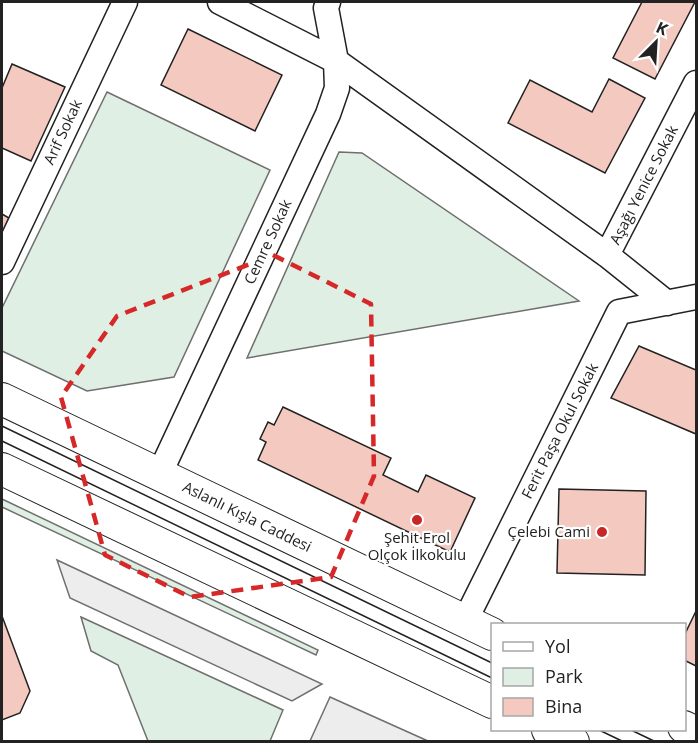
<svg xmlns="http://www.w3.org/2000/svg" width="698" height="743" font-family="'Open Sans',sans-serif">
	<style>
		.green { fill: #e0efe3; stroke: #6f6f6f; stroke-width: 1.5 }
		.parking { fill: #ededed; stroke: #6f6f6f; stroke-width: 1.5 }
		.building { fill: #f3c9c0; stroke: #222; stroke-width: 1.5 }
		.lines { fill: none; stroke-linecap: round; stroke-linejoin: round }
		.minor-casing { stroke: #222; stroke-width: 27 }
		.major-casing { stroke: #222; stroke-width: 34 }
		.minor { stroke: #fff; stroke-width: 24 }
		.major { stroke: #fff; stroke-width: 32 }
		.tram { stroke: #222; stroke-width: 1.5 }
		.marked { fill: none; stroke: #d62828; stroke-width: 4.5; stroke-dasharray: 12 8; stroke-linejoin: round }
		.poi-dot { fill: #c62828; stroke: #fff; stroke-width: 2 }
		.labels { text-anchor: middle; stroke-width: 4.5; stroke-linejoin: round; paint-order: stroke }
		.street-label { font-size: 15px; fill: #222; stroke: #fff }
		.poi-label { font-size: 15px; fill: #222; stroke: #fff; text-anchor: end }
	</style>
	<rect width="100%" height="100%" fill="#fff"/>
	<!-- green -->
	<path class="green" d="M 107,92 L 270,170 L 174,377 L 87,391 L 2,351 L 2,308 Z
		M 339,152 L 362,153 L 579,301 L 247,358 Z
		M 2,499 L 318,650 L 316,655 L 2,507 Z
		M 81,617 L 283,710 L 270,741 L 148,741 L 118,665 L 91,651 Z"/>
	<!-- parking -->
	<path class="parking" d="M 57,560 L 322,684 L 292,701 L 70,598 Z
		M 330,697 L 428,741 L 310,741 Z"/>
	<!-- building -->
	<path class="building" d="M 642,2 L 695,2 L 655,79 L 613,58 Z
		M 188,29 L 282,75 L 255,131 L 161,85 Z
		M 12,64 L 65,87 L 31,161 L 2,148 L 2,88 Z
		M 609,79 L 645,98 L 605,173 L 508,123 L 530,80 L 592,112 Z
		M 2,214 L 9,218 L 2,234 Z
		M 639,346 L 696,370 L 696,434 L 611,398 Z
		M 283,407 L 391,458 L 383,475 L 418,492 L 426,475 L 475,498 L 450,552 L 258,460 L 266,442 L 260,439 L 268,422 L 274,425 Z
		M 559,489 L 646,491 L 645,575 L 557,573 Z
		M 696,611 L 696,666 L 684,660 L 684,636 Z
		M 2,616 L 30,691 L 20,713 L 2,720 Z"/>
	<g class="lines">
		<!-- minor casing -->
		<g class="minor-casing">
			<path id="minor" d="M 220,2 L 336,61 L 607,255 L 667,303
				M 607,255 L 696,83
				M 2,262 L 125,2
				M 159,475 L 328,114 L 337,88 L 336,61 L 326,8 L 328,2
				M 465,621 L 619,312 L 696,297"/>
		</g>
		<!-- major casing -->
		<g class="major-casing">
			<path id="major" d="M 2,399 L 492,634
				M 2,469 L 492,702
				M 684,727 L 696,733
				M 548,730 L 573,742"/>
		</g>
		<!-- minor -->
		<use href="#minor" class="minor"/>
		<!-- major -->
		<use href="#major" class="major"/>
		<!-- tram -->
		<path class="tram" d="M 2,426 L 492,663
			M 2,441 L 492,678
			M 599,730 L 624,742
			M 631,730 L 656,742"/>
	</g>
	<!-- marked area -->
	<path class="marked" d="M 273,255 L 371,304 L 374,476 L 331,577 L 190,597 L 105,555 L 61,397 L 117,316 Z"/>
	<!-- markers -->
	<g class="poi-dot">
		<circle cx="417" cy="520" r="6"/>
		<circle cx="602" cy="532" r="6"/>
	</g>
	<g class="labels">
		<!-- street labels -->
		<g class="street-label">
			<text transform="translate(63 132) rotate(-65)" y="5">Arif Sokak</text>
			<text transform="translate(644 185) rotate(-63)" y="5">Aşağı Yenice Sokak</text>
			<text transform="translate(268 242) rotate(-65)" y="5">Cemre Sokak</text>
			<text transform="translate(560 431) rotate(-63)" y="5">Ferit Paşa Okul Sokak</text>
			<text transform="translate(247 517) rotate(26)" y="5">Aslanlı Kışla Caddesi</text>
		</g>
		<!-- poi labels -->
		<g class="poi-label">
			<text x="590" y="537">Çelebi Cami</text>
			<text x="417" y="543" text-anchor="middle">Şehit Erol<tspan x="417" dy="17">Olçok İlkokulu</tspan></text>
		</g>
	</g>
	<!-- border -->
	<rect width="698" height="743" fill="none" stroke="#222222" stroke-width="6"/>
	<!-- legend -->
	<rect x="491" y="623" width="195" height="108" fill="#ffffff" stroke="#a7a7a7" stroke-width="1.5"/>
	<rect x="503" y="642" width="30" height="9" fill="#ffffff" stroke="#a7a7a7" stroke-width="1.5"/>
	<text x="545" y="653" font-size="18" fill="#222222">Yol</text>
	<rect x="503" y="668" width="30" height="18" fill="#e0efe3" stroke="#a7a7a7" stroke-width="1.5"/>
	<text x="545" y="683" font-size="18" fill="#222222">Park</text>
	<rect x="503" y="698" width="30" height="18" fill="#f3c9c0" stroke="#a7a7a7" stroke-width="1.5"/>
	<text x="545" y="713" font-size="18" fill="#222222">Bina</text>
	<!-- north arrow -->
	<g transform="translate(656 42) rotate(24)" stroke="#ffffff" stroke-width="4.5" paint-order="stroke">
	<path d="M0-4.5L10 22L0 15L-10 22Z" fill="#222222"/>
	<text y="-9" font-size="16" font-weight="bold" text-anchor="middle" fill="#222222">K</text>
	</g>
</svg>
